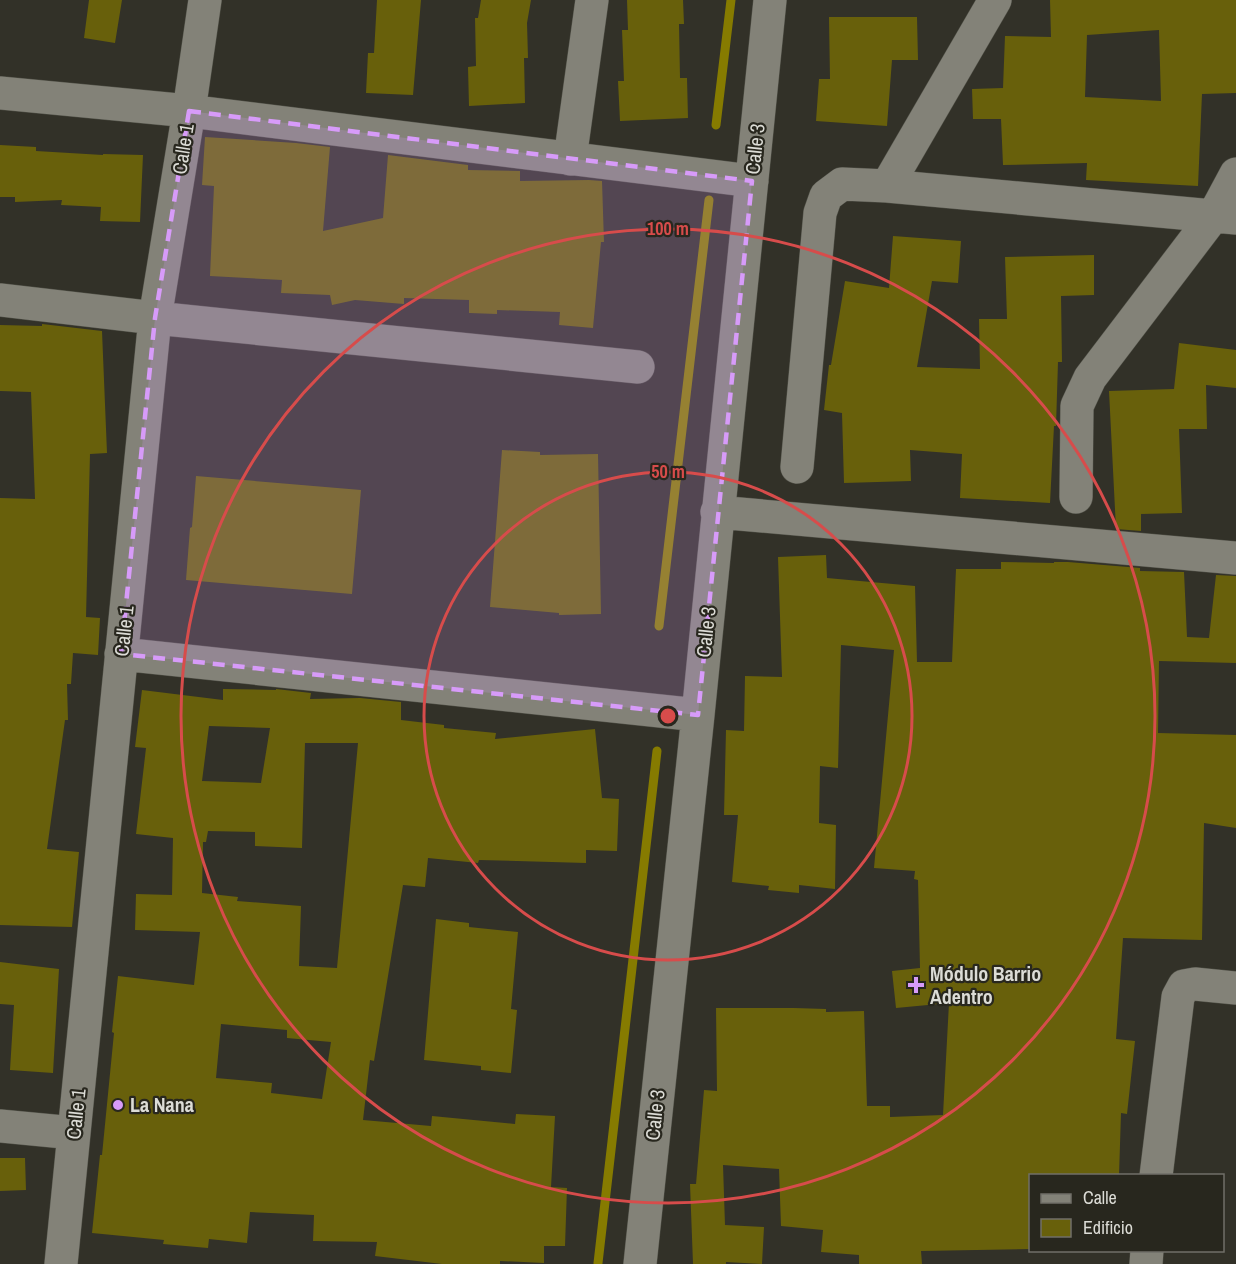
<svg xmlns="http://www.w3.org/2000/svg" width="1236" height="1264" font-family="'Archivo Narrow',sans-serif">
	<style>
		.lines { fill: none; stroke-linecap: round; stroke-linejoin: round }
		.stream { stroke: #867b00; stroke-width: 9 }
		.building { fill: #68600b; fill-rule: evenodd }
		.minor-casing { stroke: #505047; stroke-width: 34 }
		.minor { stroke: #838278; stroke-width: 33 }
		.marked { fill: #d79bf9; fill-opacity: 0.2; stroke: #d79bf9; stroke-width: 4.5; stroke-dasharray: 12 8; stroke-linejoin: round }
		.ring { fill: none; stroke: #d74c4b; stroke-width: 3 }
		.poi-dot { fill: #d79bf9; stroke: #28271e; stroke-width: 2 }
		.labels { text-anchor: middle; stroke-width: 4.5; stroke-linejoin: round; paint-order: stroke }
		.street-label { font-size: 20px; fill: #dcdcd6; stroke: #28271e }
		.poi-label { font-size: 20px; font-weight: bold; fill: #dcdcd6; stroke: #28271e; text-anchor: start }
		.centre { fill: #d74c4b; stroke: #28271e; stroke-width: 3 }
		.ring-label { font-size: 18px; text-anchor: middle; font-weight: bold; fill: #d74c4b; stroke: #28271e; stroke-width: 4.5; stroke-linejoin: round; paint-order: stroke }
	</style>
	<rect width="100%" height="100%" fill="#323128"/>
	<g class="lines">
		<!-- stream -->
		<path class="stream" d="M 716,125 L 731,0
			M 659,626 L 709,200
			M 598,1263 L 657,751"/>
	</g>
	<!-- building -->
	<path class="building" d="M 89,0 L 122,0 L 115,43 L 84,38 Z
		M 377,0 L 421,0 L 413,95 L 366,93 L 368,53 L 374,53 Z
		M 481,0 L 531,0 L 527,23 L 528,58 L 524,58 L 525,103 L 469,106 L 468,67 L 476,66 L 475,18 L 478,18 Z
		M 627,0 L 683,0 L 684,24 L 679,24 L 680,78 L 687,78 L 688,118 L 620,121 L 618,81 L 624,81 L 622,30 L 628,30 Z
		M 1050,0 L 1236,0 L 1236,93 L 1202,94 L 1198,186 L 1086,180 L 1087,163 L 1003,165 L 1001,119 L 973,119 L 972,89 L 1003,88 L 1005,36 L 1051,37 ZM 1159,30 L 1161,101 L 1085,97 L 1087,35 Z
		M 829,17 L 917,17 L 918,60 L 892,60 L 887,126 L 816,121 L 819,79 L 830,79 Z
		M 205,137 L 296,143 L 330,147 L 323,231 L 383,218 L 388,155 L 468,165 L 468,170 L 520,171 L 520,181 L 589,180 L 602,181 L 604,242 L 601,242 L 593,328 L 559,325 L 560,312 L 497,310 L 497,314 L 469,313 L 469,300 L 404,298 L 404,304 L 355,300 L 332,305 L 330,295 L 281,293 L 282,280 L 210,276 L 214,186 L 202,185 Z
		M 0,145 L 36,147 L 36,151 L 103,155 L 103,154 L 143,155 L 140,222 L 100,221 L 101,207 L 61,205 L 62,200 L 15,202 L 15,197 L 0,197 Z
		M 893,236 L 961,241 L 958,283 L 932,281 L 917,367 L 980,369 L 979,319 L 1007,319 L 1005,257 L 1094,255 L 1094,295 L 1061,296 L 1062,362 L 1058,362 L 1056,426 L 1054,426 L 1050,503 L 960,498 L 962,454 L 910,450 L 911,481 L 844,483 L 842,413 L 824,410 L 829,365 L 831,365 L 845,281 L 889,288 Z
		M 42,324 L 102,331 L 107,453 L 90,454 L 86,617 L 100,618 L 98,655 L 73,653 L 71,684 L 67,684 L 68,720 L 65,720 L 47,849 L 79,852 L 72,927 L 0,925 L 0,498 L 35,499 L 31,392 L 0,391 L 0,325 L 42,326 Z
		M 1179,343 L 1236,350 L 1236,388 L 1206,385 L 1207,429 L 1179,429 L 1182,513 L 1141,514 L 1141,531 L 1116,529 L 1109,391 L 1174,389 Z
		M 502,450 L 540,452 L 540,455 L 598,454 L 601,614 L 559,615 L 559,613 L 490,607 Z
		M 196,476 L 361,490 L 352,594 L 186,580 L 190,528 L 192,527 Z
		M 826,555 L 827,578 L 915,586 L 917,662 L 952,662 L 956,569 L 1001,569 L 1001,562 L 1054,563 L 1054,562 L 1068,562 L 1140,568 L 1140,571 L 1184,572 L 1187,637 L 1209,638 L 1216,575 L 1236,576 L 1236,663 L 1159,661 L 1158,733 L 1236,735 L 1236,828 L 1204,823 L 1202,940 L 1123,938 L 1116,1039 L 1135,1041 L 1127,1114 L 1121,1113 L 1119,1176 L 1030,1176 L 1030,1249 L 921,1251 L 922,1264 L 859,1264 L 859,1255 L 821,1252 L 823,1230 L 781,1226 L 779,1169 L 723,1165 L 725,1225 L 764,1227 L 762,1264 L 726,1262 L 726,1264 L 693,1264 L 690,1184 L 696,1184 L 704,1090 L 717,1091 L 716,1008 L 794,1008 L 826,1009 L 826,1012 L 864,1011 L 867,1106 L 890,1106 L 890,1117 L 943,1115 L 949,1003 L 896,1008 L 892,971 L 920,968 L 918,880 L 914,879 L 915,871 L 874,868 L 894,650 L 841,645 L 838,768 L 820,766 L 819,823 L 836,825 L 835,889 L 799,885 L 799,893 L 768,890 L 769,886 L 732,882 L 738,815 L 724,815 L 726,730 L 744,731 L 745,676 L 782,677 L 778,557 Z
		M 223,689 L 276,690 L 276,689 L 311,693 L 310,699 L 360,698 L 401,702 L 401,720 L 444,725 L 444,728 L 496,733 L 495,739 L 595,729 L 602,798 L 619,799 L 617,851 L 586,850 L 586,863 L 479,860 L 478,863 L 428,858 L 425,887 L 403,885 L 374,1061 L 370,1060 L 363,1120 L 431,1126 L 432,1116 L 515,1124 L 516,1114 L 555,1116 L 551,1187 L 567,1188 L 565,1246 L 544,1246 L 544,1263 L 500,1261 L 500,1264 L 442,1264 L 375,1256 L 377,1242 L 313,1241 L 314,1215 L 250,1212 L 247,1243 L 209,1239 L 208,1248 L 163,1244 L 164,1240 L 92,1233 L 100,1155 L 102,1155 L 114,1033 L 112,1032 L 118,976 L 194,985 L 200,932 L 135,930 L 136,894 L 172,895 L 173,838 L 136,834 L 146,748 L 135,747 L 142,690 L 223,700 ZM 209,726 L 270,728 L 261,783 L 202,781 ZM 305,743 L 358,743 L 337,968 L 299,966 L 301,906 L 237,901 L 238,897 L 202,893 L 203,842 L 206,842 L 208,831 L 255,832 L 255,846 L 302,848 ZM 221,1024 L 287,1030 L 287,1038 L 331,1042 L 322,1099 L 271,1093 L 272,1083 L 216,1078 Z
		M 436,919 L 469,923 L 469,927 L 518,932 L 511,1009 L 517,1010 L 511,1073 L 481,1070 L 481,1066 L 424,1060 Z
		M 0,962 L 59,969 L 53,1073 L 10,1070 L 14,1005 L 0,1004 Z
		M 0,1158 L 25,1158 L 26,1190 L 0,1191 Z"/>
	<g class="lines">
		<!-- minor casing -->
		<g class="minor-casing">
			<path id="minor" d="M 0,93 L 189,111 L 752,181
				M 570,159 L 592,0
				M 887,186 L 995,0
				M 0,300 L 155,318 L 638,367
				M 797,467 L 820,213 L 826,196 L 842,184 L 887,186 L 1236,218
				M 1076,497 L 1077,406 L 1090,378 L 1214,215 L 1236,174
				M 717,512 L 1236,558
				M 121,654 L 698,715
				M 0,1126 L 74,1133
				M 1156,1176 L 1178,997 L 1184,986 L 1195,984 L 1236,988
				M 61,1264 L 155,318 L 189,111 L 205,0
				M 640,1264 L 698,715 L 770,0
				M 1146,1264 L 1147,1250"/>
		</g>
		<!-- minor -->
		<use href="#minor" class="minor"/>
	</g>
	<!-- marked area -->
	<path class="marked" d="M 189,111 L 752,181 L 698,715 L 121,654 L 155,318 Z"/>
	<!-- distance rings -->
	<g class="ring">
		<circle cx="668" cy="716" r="244"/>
		<circle cx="668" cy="716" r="487"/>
	</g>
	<!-- markers -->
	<g class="poi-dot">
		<path d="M913 976h6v6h6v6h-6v6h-6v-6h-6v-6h6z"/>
		<circle cx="118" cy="1105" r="6"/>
	</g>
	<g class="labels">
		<!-- street labels -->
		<g class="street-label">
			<text transform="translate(183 149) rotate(-81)" y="7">Calle 1</text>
			<text transform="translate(755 149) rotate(-84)" y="7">Calle 3</text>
			<text transform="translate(124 631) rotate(-84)" y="7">Calle 1</text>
			<text transform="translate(706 632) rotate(-84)" y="7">Calle 3</text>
			<text transform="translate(76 1114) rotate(-84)" y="7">Calle 1</text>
			<text transform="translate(655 1115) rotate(-84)" y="7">Calle 3</text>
		</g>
		<!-- poi labels -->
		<g class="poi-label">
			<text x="930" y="981">Módulo Barrio<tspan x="930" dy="23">Adentro</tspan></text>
			<text x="130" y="1112">La Nana</text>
		</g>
	</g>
	<circle cx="668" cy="716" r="9" class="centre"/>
	<g class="ring-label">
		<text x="668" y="235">100 m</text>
		<text x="668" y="478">50 m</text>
	</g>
	<!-- legend -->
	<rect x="1029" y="1174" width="195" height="78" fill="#28271e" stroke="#706f68" stroke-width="1.5"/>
	<rect x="1041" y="1194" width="30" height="9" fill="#838278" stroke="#706f68" stroke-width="1.5"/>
	<text x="1083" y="1204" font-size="18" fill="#dcdcd6">Calle</text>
	<rect x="1041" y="1219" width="30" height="18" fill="#68600b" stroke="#706f68" stroke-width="1.5"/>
	<text x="1083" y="1234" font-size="18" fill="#dcdcd6">Edificio</text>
</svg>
